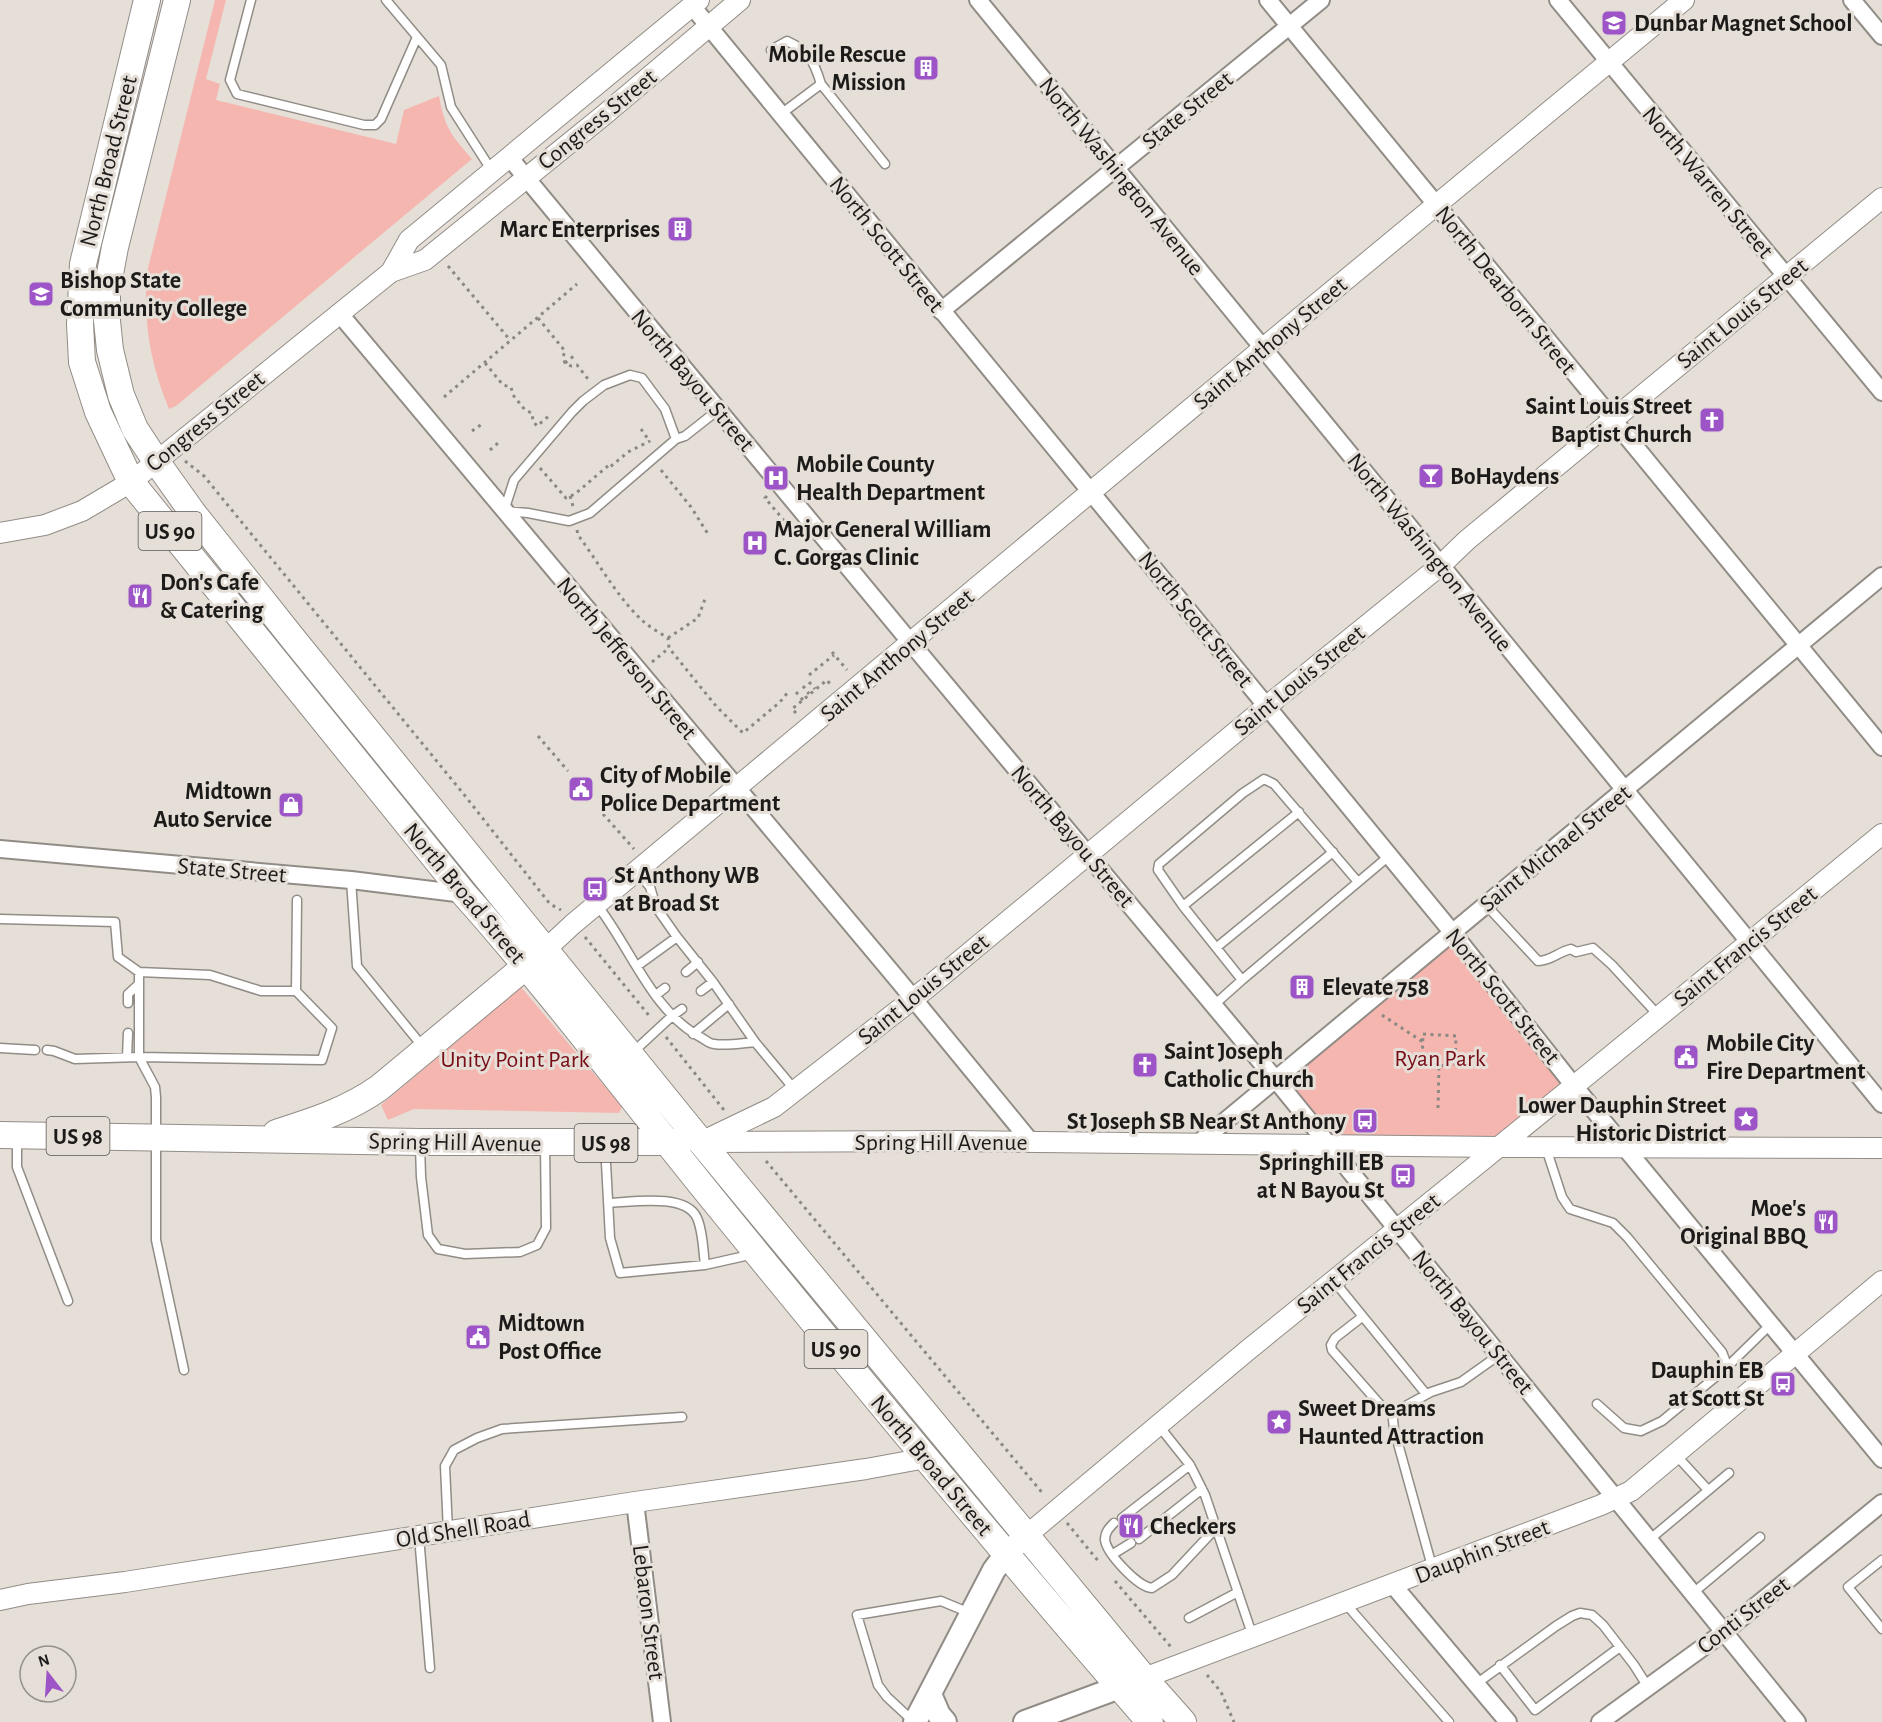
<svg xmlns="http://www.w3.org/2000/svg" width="1882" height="1722" font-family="'Alegreya Sans',sans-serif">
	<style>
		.green { fill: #f6b6b0 }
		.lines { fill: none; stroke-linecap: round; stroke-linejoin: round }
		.service-casing { stroke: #928c86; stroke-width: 11 }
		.minor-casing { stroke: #928c86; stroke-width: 20 }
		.tertiary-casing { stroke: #928c86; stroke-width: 22 }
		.secondary-casing { stroke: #928c86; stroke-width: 26 }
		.primary-casing { stroke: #928c86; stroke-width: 28 }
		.path { stroke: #8c8883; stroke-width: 3; stroke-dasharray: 3 4.5; stroke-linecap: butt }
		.service { stroke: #fff; stroke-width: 8 }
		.minor { stroke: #fff; stroke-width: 16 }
		.tertiary { stroke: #fff; stroke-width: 20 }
		.secondary { stroke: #fff; stroke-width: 22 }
		.primary { stroke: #fff; stroke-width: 26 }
		.labels { text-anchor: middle; stroke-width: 6; stroke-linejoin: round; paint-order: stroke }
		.shield { fill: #e5dfd8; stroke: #595652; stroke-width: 1.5 }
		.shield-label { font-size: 22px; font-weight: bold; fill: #1d1b19 }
		.poi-label { font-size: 24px; font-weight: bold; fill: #1d1b19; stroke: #e5dfd8; text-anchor: start }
		.street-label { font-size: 24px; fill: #1d1b19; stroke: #e5dfd8 }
		.park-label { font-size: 24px; fill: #770c16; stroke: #e5dfd8 }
	</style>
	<rect width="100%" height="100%" fill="#e5dfd8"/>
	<!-- green -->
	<path class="green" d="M 215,0 L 226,0 L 206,79 L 220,84 L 216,100 L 396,144 L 404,110 L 439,96 C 445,128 451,135 472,159 L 176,406 L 169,409 C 150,363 143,322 147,272 Z
		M 1452,932 L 1574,1086 L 1499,1147 L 1328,1144 L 1276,1080 Z
		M 521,987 L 622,1107 L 619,1113 L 414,1109 L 388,1120 L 381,1105 Z"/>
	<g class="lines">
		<!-- service casing -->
		<g class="service-casing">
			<path id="service" d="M 251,0 L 230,80 L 237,94 L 364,125 L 375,125 L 381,119 L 417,37
				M 386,0 L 441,65 L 451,107 L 492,171
				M 771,50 L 787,41 C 809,51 814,61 821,84 L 781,114
				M 821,84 L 885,164
				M 630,375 L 642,378 L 665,409 L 676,439 L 590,513 L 569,521 L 528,513 L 504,511 L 514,480 L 572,412 L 583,401 L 604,385 Z
				M 676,439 L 685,436 L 718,410
				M 351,880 L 357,966 L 423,1047
				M 597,905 C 631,948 652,1012 702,1038 C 705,1040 710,1044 714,1044 C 727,1046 743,1043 755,1042 L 713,982 L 677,937 L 656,907 L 650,887 L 637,872
				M 1486,905 L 1538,961 C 1551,961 1558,952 1571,949 L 1576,952 L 1593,948 L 1612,965 L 1659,1016
				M 1183,906 L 1299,812
				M 0,919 L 115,922 L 118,957 L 139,972 L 139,1057 L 155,1087 L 156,1097 L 156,1240 L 184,1370
				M 1217,947 L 1333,852
				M 637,966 L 677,937
				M 139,972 L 210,975 L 261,991 L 296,991
				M 686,972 L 698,962
				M 1242,980 L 1183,906 L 1158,870 L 1159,864 L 1243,793 L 1264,779 L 1274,784 L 1358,882
				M 701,991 L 713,982
				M 656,995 L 665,988
				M 128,1003 L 128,994 L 139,984
				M 1214,1005 L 1242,980 L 1389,856
				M 693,1034 L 729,1004
				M 755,1042 L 795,1090
				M 0,1048 L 35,1050
				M 47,1050 L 54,1051 L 75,1059 L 139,1057 L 322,1060 L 332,1028 L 296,991 L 297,900
				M 631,1054 L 672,1016 L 682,1009
				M 127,1057 L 128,1033
				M 17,1139 L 17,1167 L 68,1301
				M 605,1144 L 610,1238 L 620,1273 L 705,1265 L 754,1254
				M 420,1146 L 421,1177 L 428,1235 L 438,1249 L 465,1254 L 520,1252 L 537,1245 L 546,1228 L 545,1143
				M 1546,1148 L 1562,1197 L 1570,1209 L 1613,1223 L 1627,1237 L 1722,1352 L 1725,1360 L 1724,1370 L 1662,1421 L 1641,1431 L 1624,1428 L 1597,1404
				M 609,1203 C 632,1202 686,1193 697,1218 C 703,1231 703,1250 705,1265
				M 1334,1281 L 1426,1394
				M 1362,1317 L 1335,1338 L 1331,1345 L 1332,1350 L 1383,1408 L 1392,1410 L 1400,1409 L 1431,1392 L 1461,1382 L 1499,1355
				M 1724,1370 L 1771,1324
				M 1392,1410 L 1394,1429 L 1433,1570
				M 1159,1426 L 1190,1465 L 1205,1495 L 1253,1637
				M 1675,1454 L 1708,1490
				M 1122,1518 L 1190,1465
				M 1114,1523 C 1109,1528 1105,1532 1105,1540 C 1107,1554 1138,1587 1152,1588 L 1172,1575 L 1216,1528
				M 448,1531 L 445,1466 L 454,1450 L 477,1438 L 502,1429 L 682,1417
				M 419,1536 L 430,1668
				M 1139,1539 L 1202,1489
				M 1649,1540 L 1729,1473
				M 1113,1554 L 1131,1543
				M 1882,1560 L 1848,1587 L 1882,1629
				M 1693,1593 L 1760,1537
				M 1345,1603 L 1449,1722
				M 1189,1618 L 1238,1592
				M 1500,1665 L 1535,1710 L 1620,1647
				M 1476,1684 L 1556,1626 L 1572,1616 L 1580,1613 L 1592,1615 L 1603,1625 L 1634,1665 L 1648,1687
				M 914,1722 L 887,1697 L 878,1685 L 857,1615 L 941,1601 L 970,1613"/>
		</g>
		<!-- minor casing -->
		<g class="minor-casing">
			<path id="minor" d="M 978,0 L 1882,1104
				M 1268,0 L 1882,747
				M 1558,0 L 1882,392
				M 1852,0 L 1882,36
				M 692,6 L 1452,932 L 1574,1086 L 1882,1459
				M 509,157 L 911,643 L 1276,1080 L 1797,1722
				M 941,311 L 1321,0
				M 339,313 L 898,980 L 1031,1142
				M 0,849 L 351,880 L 464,894
				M 1200,1142 L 1882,576
				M 635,1502 L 662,1722
				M 1393,1585 L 1508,1722
				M 1600,1722 L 1724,1632 L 1882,1503"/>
		</g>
		<!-- tertiary casing -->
		<g class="tertiary-casing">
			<path id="tertiary" d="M 391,272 L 409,240 L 699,0
				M 0,533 L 45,525 L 82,511 L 131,482 L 391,272 L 425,260 L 604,115 L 740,0
				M 545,950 L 573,924 L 1285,330 L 1684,0
				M 701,1142 L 774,1107 L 927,988 L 1267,706 L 1441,565 L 1467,540 L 1882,198
				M 707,1142 L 952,1141 L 1499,1147 L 1882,1148
				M 1027,1535 L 1248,1350 L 1574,1086 L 1882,834
				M 0,1600 L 28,1594 L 125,1582 L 635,1502 L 866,1469 L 926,1458
				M 1144,1678 L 1601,1505 L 1631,1491 L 1882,1281"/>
		</g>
		<!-- secondary casing -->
		<g class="secondary-casing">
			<path id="secondary" d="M 930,1694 L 939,1715 L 945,1722
				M 915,1722 L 994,1570 L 1006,1554 L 1027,1535
				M 1025,1722 L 1136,1681"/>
		</g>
		<!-- primary casing -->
		<g class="primary-casing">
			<path id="primary" d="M 147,0 L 83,264 L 80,324 L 82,362 L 98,412 L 131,482 L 464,894 C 554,995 635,1104 720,1208 C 861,1381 1003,1553 1150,1722
				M 177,0 L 115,247 L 107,290 L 107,321 L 110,350 L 121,395 L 135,429 L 156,461 L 193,513 L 294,640 L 701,1142 L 1144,1678 L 1183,1722
				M 276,1133 C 313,1121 346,1111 379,1088 L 538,956
				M 0,1135 L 420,1142 L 680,1142"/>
		</g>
		<!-- path -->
		<path class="path" d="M 448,266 L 510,340
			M 538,318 L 565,351 L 563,357 L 565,363 L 571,366 L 577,365 L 588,379
			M 485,363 L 503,385 L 511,387 L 513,395 L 525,410 L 532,413 L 533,421 L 537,426 L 550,415
			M 565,363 L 575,355
			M 444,397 L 577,284
			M 641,429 L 650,442
			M 472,431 L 482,424
			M 490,450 L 498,443
			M 185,461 L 204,476 L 466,797 L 550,904 L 561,910
			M 540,468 L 566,498 L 575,494 L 609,465 L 610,467 L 628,452 L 650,441
			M 661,470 L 691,507 L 708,534
			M 570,496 L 573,506
			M 767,496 L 765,498 L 792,530
			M 577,530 L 578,535 C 599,563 618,599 644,622 C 651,628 660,633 668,638 L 669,648 L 716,706 L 743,733 L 780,702 L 789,691
			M 668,638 L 698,618 L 705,599
			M 832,652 L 847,670
			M 652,662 L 669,648
			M 809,675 L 834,655
			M 809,682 L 815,689
			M 803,686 L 809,694
			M 796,692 L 803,700
			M 796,713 L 792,709 L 827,680 L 830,684
			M 538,736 L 568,771
			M 603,814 L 634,849
			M 585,937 L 651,1018
			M 1382,1015 L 1423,1042
			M 1423,1034 L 1456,1036 L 1455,1066 L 1422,1065 Z
			M 666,1037 L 724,1110
			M 1438,1108 L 1439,1065
			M 766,1161 L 1044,1495
			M 1067,1523 L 1099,1562
			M 1115,1581 L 1171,1647
			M 1207,1675 L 1221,1692 L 1234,1722"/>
		<!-- service -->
		<use href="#service" class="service"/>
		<!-- minor -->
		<use href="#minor" class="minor"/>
		<!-- tertiary -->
		<use href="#tertiary" class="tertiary"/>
		<!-- secondary -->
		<use href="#secondary" class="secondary"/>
		<!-- primary -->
		<use href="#primary" class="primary"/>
	</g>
	<!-- icons -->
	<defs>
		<g id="school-square" transform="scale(1.35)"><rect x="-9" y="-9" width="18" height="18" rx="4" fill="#9c54c7" stroke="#e5dfd8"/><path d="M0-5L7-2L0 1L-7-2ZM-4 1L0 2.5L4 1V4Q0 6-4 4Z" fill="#fff"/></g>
		<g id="building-square" transform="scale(1.35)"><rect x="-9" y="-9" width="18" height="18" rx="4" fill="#9c54c7" stroke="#e5dfd8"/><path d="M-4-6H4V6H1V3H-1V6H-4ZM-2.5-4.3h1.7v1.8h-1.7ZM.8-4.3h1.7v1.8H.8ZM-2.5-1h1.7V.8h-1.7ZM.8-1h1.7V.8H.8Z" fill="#fff"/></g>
		<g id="university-square" transform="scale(1.35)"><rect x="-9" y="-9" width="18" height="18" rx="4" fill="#9c54c7" stroke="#e5dfd8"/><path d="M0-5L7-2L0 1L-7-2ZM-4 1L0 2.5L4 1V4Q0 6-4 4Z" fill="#fff"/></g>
		<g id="church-square" transform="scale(1.35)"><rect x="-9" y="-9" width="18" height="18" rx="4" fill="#9c54c7" stroke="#e5dfd8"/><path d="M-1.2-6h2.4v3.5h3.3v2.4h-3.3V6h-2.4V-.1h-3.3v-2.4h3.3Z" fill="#fff"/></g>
		<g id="bar-square" transform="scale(1.35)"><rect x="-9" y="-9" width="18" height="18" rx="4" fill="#9c54c7" stroke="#e5dfd8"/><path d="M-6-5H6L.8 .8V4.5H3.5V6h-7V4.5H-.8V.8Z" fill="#fff"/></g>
		<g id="hospital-square" transform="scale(1.35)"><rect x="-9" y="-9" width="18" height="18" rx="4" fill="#9c54c7" stroke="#e5dfd8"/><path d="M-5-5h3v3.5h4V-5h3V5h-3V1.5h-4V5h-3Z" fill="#fff"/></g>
		<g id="restaurant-square" transform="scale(1.35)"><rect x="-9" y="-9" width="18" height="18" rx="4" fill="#9c54c7" stroke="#e5dfd8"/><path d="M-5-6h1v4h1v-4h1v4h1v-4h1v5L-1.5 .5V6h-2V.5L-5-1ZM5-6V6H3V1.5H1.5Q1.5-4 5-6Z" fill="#fff"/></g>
		<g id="civic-square" transform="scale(1.35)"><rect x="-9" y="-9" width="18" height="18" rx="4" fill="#9c54c7" stroke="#e5dfd8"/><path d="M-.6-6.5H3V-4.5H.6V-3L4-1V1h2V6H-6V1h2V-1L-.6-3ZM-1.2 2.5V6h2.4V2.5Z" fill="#fff"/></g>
		<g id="shop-square" transform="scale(1.35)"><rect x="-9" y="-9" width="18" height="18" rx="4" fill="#9c54c7" stroke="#e5dfd8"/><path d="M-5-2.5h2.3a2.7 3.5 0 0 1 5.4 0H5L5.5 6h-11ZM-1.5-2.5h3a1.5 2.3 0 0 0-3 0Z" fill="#fff"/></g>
		<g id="bus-square" transform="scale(1.35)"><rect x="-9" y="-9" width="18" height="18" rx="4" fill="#9c54c7" stroke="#e5dfd8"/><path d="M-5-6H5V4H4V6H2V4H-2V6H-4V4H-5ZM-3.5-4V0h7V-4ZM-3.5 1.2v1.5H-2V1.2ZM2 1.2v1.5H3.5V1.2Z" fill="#fff"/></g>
		<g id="sight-square" transform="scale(1.35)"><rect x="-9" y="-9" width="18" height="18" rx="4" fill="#9c54c7" stroke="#e5dfd8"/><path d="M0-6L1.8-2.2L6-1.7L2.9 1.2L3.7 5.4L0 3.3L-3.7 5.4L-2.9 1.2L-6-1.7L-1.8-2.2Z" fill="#fff"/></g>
	</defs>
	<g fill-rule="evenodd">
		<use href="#school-square" x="1614" y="23"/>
		<use href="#building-square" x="926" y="68"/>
		<use href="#building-square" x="680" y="229"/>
		<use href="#university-square" x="41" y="294"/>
		<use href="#church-square" x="1712" y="420"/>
		<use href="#bar-square" x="1431" y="476"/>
		<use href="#hospital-square" x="776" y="478"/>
		<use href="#hospital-square" x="755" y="543"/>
		<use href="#restaurant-square" x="140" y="596"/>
		<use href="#civic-square" x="581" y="789"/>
		<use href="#shop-square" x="291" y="805"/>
		<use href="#bus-square" x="595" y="889"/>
		<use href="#building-square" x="1302" y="987"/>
		<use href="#civic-square" x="1686" y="1057"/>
		<use href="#church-square" x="1145" y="1065"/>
		<use href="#sight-square" x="1746" y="1119"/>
		<use href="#bus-square" x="1365" y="1121"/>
		<use href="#bus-square" x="1403" y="1176"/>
		<use href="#restaurant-square" x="1826" y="1222"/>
		<use href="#civic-square" x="478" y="1337"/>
		<use href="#bus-square" x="1783" y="1384"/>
		<use href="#sight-square" x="1279" y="1422"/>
		<use href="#restaurant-square" x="1131" y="1526"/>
	</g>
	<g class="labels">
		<!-- shield labels -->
		<g class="shield">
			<rect x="138.5" y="512" width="63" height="38" rx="4.5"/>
			<rect x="46.5" y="1117" width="63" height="38" rx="4.5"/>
			<rect x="574.5" y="1124" width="63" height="38" rx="4.5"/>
			<rect x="804.5" y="1330" width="63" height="38" rx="4.5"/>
		</g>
		<g class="shield-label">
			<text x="170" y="539">US 90</text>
			<text x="78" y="1144">US 98</text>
			<text x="606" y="1151">US 98</text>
			<text x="836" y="1357">US 90</text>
		</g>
		<!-- poi labels -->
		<g class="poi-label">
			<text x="1634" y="31">Dunbar Magnet School</text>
			<text x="906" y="62" text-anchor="end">Mobile Rescue<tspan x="906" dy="28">Mission</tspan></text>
			<text x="660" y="237" text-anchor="end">Marc Enterprises</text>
			<text x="60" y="288">Bishop State<tspan x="60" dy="28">Community College</tspan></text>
			<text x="1692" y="414" text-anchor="end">Saint Louis Street<tspan x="1692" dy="28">Baptist Church</tspan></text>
			<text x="796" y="472">Mobile County<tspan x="796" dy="28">Health Department</tspan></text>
			<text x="1450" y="484">BoHaydens</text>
			<text x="774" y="537">Major General William<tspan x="774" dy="28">C. Gorgas Clinic</tspan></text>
			<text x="160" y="590">Don's Cafe<tspan x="160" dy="28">&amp; Catering</tspan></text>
			<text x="600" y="783">City of Mobile<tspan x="600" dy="28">Police Department</tspan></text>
			<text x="272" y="799" text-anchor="end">Midtown<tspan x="272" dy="28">Auto Service</tspan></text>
			<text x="614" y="883">St Anthony WB<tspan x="614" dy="28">at Broad St</tspan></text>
			<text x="1322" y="995">Elevate 758</text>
			<text x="1706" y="1051">Mobile City<tspan x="1706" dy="28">Fire Department</tspan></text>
			<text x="1164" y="1059">Saint Joseph<tspan x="1164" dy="28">Catholic Church</tspan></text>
			<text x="1726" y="1113" text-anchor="end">Lower Dauphin Street<tspan x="1726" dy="28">Historic District</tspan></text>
			<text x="1346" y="1129" text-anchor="end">St Joseph SB Near St Anthony</text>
			<text x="1384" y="1170" text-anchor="end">Springhill EB<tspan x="1384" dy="28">at N Bayou St</tspan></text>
			<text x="1806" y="1216" text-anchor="end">Moe's<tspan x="1806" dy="28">Original BBQ</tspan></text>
			<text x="498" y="1331">Midtown<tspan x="498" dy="28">Post Office</tspan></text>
			<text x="1764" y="1378" text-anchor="end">Dauphin EB<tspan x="1764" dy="28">at Scott St</tspan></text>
			<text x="1298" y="1416">Sweet Dreams<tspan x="1298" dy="28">Haunted Attraction</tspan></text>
			<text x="1150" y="1534">Checkers</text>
		</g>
		<!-- street labels -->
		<g class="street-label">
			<text transform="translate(1187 110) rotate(-39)" y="8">State Street</text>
			<text transform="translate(597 119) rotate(-39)" y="8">Congress Street</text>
			<text transform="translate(108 161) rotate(-76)" y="8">North Broad Street</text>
			<text transform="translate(1122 176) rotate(51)" y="8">North Washington Avenue</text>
			<text transform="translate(1708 182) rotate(50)" y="8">North Warren Street</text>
			<text transform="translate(887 244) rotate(51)" y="8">North Scott Street</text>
			<text transform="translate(1506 290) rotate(51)" y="8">North Dearborn Street</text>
			<text transform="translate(1742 313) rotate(-39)" y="8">Saint Louis Street</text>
			<text transform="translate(1270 343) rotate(-40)" y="8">Saint Anthony Street</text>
			<text transform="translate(693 380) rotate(50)" y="8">North Bayou Street</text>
			<text transform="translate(205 421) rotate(-39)" y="8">Congress Street</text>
			<text transform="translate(1430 552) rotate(51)" y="8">North Washington Avenue</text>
			<text transform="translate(1196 619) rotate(51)" y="8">North Scott Street</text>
			<text transform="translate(897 655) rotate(-40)" y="8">Saint Anthony Street</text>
			<text transform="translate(627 658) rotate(50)" y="8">North Jefferson Street</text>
			<text transform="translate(1299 680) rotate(-39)" y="8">Saint Louis Street</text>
			<text transform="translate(1073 836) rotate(50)" y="8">North Bayou Street</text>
			<text transform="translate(1555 848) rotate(-39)" y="8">Saint Michael Street</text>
			<text transform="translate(232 870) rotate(5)" y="8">State Street</text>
			<text transform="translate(465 893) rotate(50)" y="8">North Broad Street</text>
			<text transform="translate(1745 946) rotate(-39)" y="8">Saint Francis Street</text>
			<text transform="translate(923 989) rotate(-39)" y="8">Saint Louis Street</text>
			<text transform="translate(1503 996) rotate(51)" y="8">North Scott Street</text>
			<text transform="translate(455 1142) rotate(1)" y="8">Spring Hill Avenue</text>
			<text x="941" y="1150">Spring Hill Avenue</text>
			<text transform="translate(1368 1253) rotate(-39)" y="8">Saint Francis Street</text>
			<text transform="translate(1473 1322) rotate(51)" y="8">North Bayou Street</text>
			<text transform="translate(932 1465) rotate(50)" y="8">North Broad Street</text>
			<text transform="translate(463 1529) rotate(-9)" y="8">Old Shell Road</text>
			<text transform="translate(1482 1551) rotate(-21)" y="8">Dauphin Street</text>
			<text transform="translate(649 1612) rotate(83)" y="8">Lebaron Street</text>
			<text transform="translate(1743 1615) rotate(-38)" y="8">Conti Street</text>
		</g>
		<!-- park labels -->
		<g class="park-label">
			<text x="1440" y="1066">Ryan Park</text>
			<text x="515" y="1067">Unity Point Park</text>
		</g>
	</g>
	<!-- north arrow -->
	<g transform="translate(48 1674) rotate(343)"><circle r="28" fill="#e5dfd8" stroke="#95918c" stroke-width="1.5"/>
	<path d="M0-4.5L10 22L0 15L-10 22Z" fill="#9c54c7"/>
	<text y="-9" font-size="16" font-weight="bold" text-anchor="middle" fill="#1d1b19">N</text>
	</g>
</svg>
